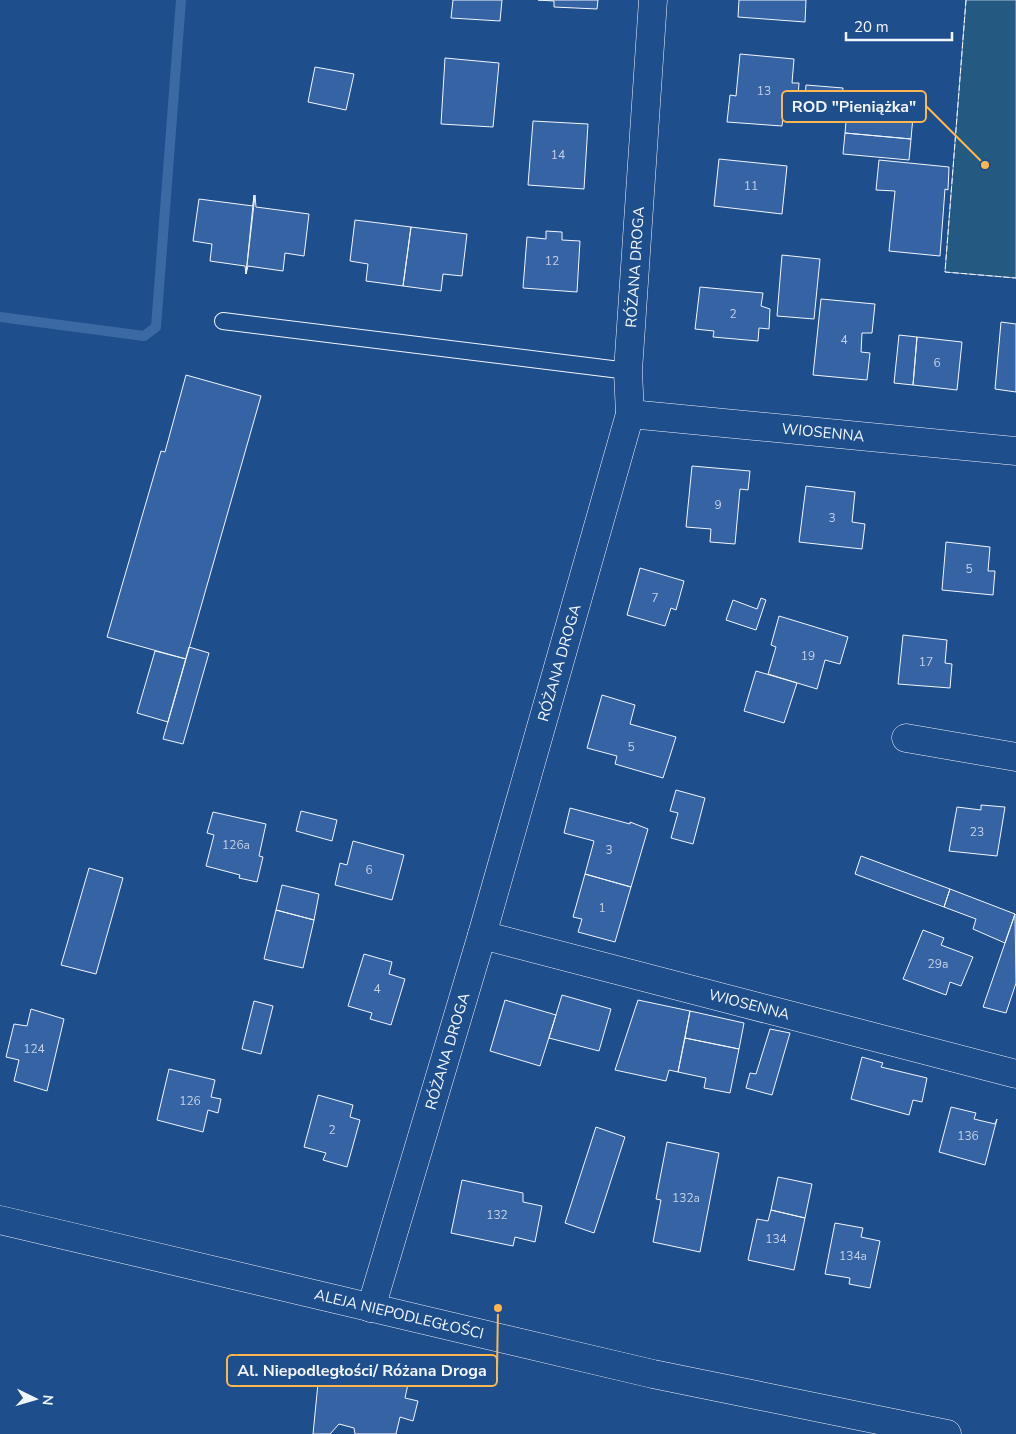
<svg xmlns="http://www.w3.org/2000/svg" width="1016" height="1434" font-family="'Nunito Sans',sans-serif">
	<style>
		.green { fill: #245a82; stroke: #a8bbd7 }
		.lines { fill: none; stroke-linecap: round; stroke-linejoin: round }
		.stream { stroke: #3b69a3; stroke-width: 10 }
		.building { fill: #3563a3; stroke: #f2f6ff }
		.service-casing { stroke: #f2f6ff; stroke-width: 18 }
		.minor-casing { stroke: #f2f6ff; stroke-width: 29 }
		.tertiary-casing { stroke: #f2f6ff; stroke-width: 29 }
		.service { stroke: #1f4e8c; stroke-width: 16 }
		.minor { stroke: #1f4e8c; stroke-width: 28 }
		.tertiary { stroke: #1f4e8c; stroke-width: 28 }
		.fence { stroke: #f2f6ff; stroke-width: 1; stroke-dasharray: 6 2.5; stroke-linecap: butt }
		.labels { text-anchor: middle; stroke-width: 4; stroke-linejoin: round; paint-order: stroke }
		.number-label { font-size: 12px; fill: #c3d1e8 }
		.street-label { font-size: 15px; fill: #f2f6ff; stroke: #1f4e8c }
		.leader { fill: none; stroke: #ffb74d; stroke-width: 2 }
		.callout-dot { fill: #ffb74d; stroke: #1f4e8c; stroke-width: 2 }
		.callout { fill: #1f4e8c; stroke: #ffb74d; stroke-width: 2 }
		.callout-label { font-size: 16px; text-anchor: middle; font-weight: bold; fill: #f2f6ff }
	</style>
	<rect width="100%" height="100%" fill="#1f4e8c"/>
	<!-- green -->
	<path class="green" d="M 966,0 L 1016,0 L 1016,278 L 945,272 Z"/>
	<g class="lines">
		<!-- stream -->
		<path class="stream" d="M 0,317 L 144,336 L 156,327 L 181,0"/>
	</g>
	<!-- building -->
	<path class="building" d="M 453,0 L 502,0 L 500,21 L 451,18 Z
		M 538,0 L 598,0 L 597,9 L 554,7 L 554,1 Z
		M 739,0 L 806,0 L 805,22 L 738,17 Z
		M 740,54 L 794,59 L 792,83 L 799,83 L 798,96 L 789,95 L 788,100 L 785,100 L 782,126 L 727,122 L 730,95 L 736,96 Z
		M 445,58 L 499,63 L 493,127 L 441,124 Z
		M 315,67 L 354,74 L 346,110 L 308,102 Z
		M 806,85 L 843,88 L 840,117 L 804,114 Z
		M 848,100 L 914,105 L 911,139 L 845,133 Z
		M 533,121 L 588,124 L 584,189 L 528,185 Z
		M 845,133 L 911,139 L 909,160 L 843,154 Z
		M 719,159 L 787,166 L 782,214 L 714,206 Z
		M 879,160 L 949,167 L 948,190 L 945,189 L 940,256 L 889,251 L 895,191 L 876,190 Z
		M 254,195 L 246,274 L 245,266 L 210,261 L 212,244 L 193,241 L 199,199 L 253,206 Z
		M 255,195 L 256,207 L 309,214 L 304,256 L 285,253 L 283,271 L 248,266 L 246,274 Z
		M 355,220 L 411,227 L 403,286 L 366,281 L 368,264 L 350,261 Z
		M 411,227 L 467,234 L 462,276 L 443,274 L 441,291 L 403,286 Z
		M 546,231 L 562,232 L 562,240 L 580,241 L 577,292 L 523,288 L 527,237 L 546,239 Z
		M 782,255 L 820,259 L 814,319 L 777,316 Z
		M 700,287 L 763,293 L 761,306 L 770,309 L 769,329 L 759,328 L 758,341 L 713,337 L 714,331 L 695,329 Z
		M 821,299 L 875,304 L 872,333 L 862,333 L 861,352 L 870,353 L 867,380 L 813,375 Z
		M 1001,322 L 1016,324 L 1016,392 L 995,389 Z
		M 899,335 L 917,337 L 913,385 L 894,383 Z
		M 917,337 L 962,342 L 957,390 L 913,385 Z
		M 186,375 L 261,396 L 186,659 L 107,637 L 161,451 L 165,452 Z
		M 692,466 L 750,471 L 748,490 L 740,489 L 735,544 L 710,542 L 711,529 L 686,527 Z
		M 806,486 L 855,492 L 852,522 L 865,524 L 862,549 L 799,542 Z
		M 946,542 L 990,547 L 988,571 L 995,571 L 993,595 L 942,590 Z
		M 640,568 L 684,581 L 676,610 L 671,608 L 665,626 L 627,615 Z
		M 761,598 L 766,600 L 756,630 L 726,620 L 733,600 L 757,609 Z
		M 779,616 L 848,637 L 840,664 L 825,660 L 817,689 L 768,674 L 776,647 L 771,645 Z
		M 903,635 L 947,640 L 945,663 L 952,664 L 950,688 L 898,684 Z
		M 189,647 L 209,653 L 183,744 L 163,739 Z
		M 155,651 L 186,659 L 168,722 L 137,713 Z
		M 756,671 L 797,683 L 784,723 L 744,711 Z
		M 602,695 L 635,705 L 630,724 L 676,737 L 663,778 L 615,764 L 617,756 L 587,748 Z
		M 676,790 L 705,798 L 693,844 L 671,838 L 678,813 L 670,811 Z
		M 981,805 L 1005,807 L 997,856 L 949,851 L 957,807 L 981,810 Z
		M 570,808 L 630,824 L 630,822 L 648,829 L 631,887 L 585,874 L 594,841 L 564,833 Z
		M 301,811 L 337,820 L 332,841 L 296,831 Z
		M 213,812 L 266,824 L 259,856 L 263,857 L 257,882 L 239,878 L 240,875 L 206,866 L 214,835 L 207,833 Z
		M 353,841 L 404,855 L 392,900 L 335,885 L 340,863 L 347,865 Z
		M 861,856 L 950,889 L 944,907 L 855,874 Z
		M 89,868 L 123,878 L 96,974 L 61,965 Z
		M 585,874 L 631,887 L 615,942 L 578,932 L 582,919 L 573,917 Z
		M 282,885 L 319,894 L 314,920 L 276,910 Z
		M 950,889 L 1015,914 L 1005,943 L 973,929 L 976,919 L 944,907 Z
		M 276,910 L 314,920 L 303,968 L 264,959 Z
		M 1015,914 L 1016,983 L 1006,1013 L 983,1007 Z
		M 923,930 L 944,938 L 941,945 L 973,957 L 961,986 L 950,982 L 946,995 L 903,979 Z
		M 364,954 L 392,962 L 389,974 L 405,979 L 391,1025 L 370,1019 L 372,1013 L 348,1006 Z
		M 562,995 L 611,1009 L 599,1051 L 549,1038 Z
		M 505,1000 L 556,1015 L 540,1066 L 490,1051 Z
		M 638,1000 L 690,1011 L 678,1072 L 669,1070 L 666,1081 L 615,1070 Z
		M 254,1001 L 273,1006 L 261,1054 L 242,1049 Z
		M 31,1009 L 64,1019 L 47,1091 L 14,1081 L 19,1060 L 6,1057 L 14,1024 L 27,1026 Z
		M 690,1011 L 744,1023 L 739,1049 L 685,1038 Z
		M 770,1029 L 790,1033 L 772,1095 L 746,1088 L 750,1073 L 756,1074 Z
		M 685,1038 L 739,1049 L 730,1093 L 704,1088 L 706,1078 L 678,1072 Z
		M 862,1057 L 883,1063 L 881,1067 L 927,1078 L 922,1102 L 913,1100 L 909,1115 L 851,1099 Z
		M 169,1069 L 215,1080 L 211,1097 L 221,1099 L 218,1113 L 208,1110 L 203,1132 L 157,1120 Z
		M 318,1095 L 353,1105 L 350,1117 L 360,1120 L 347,1167 L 323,1160 L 326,1153 L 304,1147 Z
		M 951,1107 L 976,1113 L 974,1119 L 995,1124 L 997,1119 L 985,1165 L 939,1152 Z
		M 596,1127 L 625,1137 L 594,1233 L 565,1223 Z
		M 667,1142 L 719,1153 L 700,1252 L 653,1242 L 661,1200 L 656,1199 Z
		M 778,1177 L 812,1184 L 805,1218 L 771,1210 Z
		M 462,1180 L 523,1193 L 523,1202 L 542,1206 L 535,1242 L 515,1237 L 513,1246 L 451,1233 Z
		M 771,1210 L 805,1218 L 794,1270 L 748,1260 L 757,1219 L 768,1221 Z
		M 835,1223 L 863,1228 L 861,1237 L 880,1241 L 870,1288 L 849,1284 L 850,1278 L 825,1274 Z
		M 349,1362 L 382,1370 L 381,1377 L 408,1384 L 405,1398 L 418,1401 L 413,1421 L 400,1417 L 396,1434 L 355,1434 L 354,1428 L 339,1424 L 330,1434 L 313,1434 L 320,1363 L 347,1369 Z"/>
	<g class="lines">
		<!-- service casing -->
		<g class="service-casing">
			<path id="service" d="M 223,321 L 628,371"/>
		</g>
		<!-- minor casing -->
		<g class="minor-casing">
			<g id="minor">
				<path id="s1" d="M 630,414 L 1016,451"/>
				<path d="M 906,738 L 1016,757"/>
				<path id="s2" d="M 482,935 L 1016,1074"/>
				<path id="s3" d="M 371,1308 L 482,935 L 630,414 L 628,371 L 653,0"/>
			</g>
		</g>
		<!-- tertiary casing -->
		<g class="tertiary-casing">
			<g id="tertiary">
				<path id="s4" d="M 0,1220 L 653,1374 L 947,1434"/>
			</g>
		</g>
		<!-- service -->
		<use href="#service" class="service"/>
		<!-- minor -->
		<use href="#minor" class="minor"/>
		<!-- tertiary -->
		<use href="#tertiary" class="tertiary"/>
		<!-- fence -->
		<path class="fence" d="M 966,0 L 945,272 L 1016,278"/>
	</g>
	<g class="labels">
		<!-- number labels -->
		<g class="number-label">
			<text x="764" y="95">13</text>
			<text x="558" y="159">14</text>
			<text x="751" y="190">11</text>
			<text x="552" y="265">12</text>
			<text x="733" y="318">2</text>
			<text x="844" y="344">4</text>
			<text x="937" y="367">6</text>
			<text x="718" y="509">9</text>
			<text x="832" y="522">3</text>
			<text x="969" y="573">5</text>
			<text x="655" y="602">7</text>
			<text x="808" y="660">19</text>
			<text x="926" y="666">17</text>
			<text x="631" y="751">5</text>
			<text x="977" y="836">23</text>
			<text x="236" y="849">126a</text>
			<text x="609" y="854">3</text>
			<text x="369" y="874">6</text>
			<text x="602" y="912">1</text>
			<text x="938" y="968">29a</text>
			<text x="377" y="993">4</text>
			<text x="34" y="1053">124</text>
			<text x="190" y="1105">126</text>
			<text x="332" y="1134">2</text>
			<text x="968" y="1140">136</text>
			<text x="686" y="1202">132a</text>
			<text x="497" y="1219">132</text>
			<text x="776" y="1243">134</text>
			<text x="853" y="1260">134a</text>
		</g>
		<!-- street labels -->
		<g class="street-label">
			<text dy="5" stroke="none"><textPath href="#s3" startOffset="1078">RÓŻANA DROGA</textPath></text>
			<text dy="5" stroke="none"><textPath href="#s1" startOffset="194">WIOSENNA</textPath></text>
			<text dy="5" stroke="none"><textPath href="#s3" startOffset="672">RÓŻANA DROGA</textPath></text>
			<text dy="5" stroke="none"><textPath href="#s2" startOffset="276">WIOSENNA</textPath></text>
			<text dy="5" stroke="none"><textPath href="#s3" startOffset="268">RÓŻANA DROGA</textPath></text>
			<text dy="5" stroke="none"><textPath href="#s4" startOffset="410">ALEJA NIEPODLEGŁOŚCI</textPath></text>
		</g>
	</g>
	<!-- callouts -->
	<path class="leader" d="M985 165L926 106M498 1308L497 1371"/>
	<g class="callout-dot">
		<circle cx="985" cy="165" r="5"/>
		<circle cx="498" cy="1308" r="5"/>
	</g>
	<g class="callout">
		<rect x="782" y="91" width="144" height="31" rx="5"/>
		<rect x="227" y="1355" width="270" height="31" rx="5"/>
	</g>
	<g class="callout-label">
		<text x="854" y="112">ROD "Pieniążka"</text>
		<text x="362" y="1376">Al. Niepodległości/ Różana Droga</text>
	</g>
	<!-- north arrow -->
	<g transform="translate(35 1399) rotate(95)" stroke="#1f4e8c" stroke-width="4" paint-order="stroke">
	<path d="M0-4L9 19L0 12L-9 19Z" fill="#f2f6ff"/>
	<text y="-8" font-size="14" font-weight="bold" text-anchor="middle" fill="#f2f6ff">N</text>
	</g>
	<!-- scale -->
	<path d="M846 32v8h106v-8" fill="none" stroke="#f2f6ff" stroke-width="2.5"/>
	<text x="854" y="32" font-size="15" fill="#f2f6ff" stroke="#1f4e8c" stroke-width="4" paint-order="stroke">20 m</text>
</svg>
